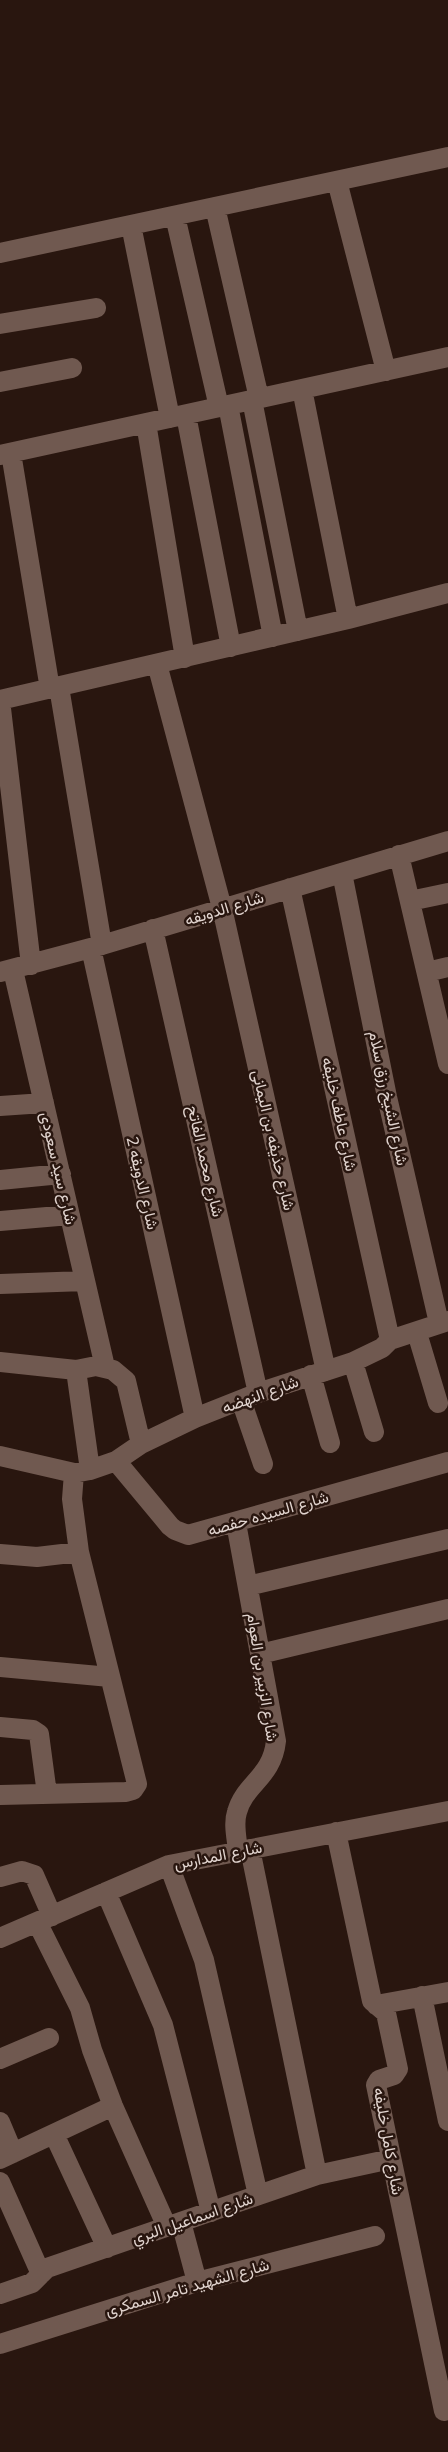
<svg xmlns="http://www.w3.org/2000/svg" width="448" height="2452" font-family="'Noto Sans',Vazirmatn,sans-serif">
	<style>
		.lines { fill: none; stroke-linecap: round; stroke-linejoin: round }
		.minor { stroke: #705950; stroke-width: 20 }
		.labels { text-anchor: middle; stroke-width: 5; stroke-linejoin: round; paint-order: stroke }
		.street-label { font-size: 16px; fill: #e1d4cf; stroke: #29160f }
	</style>
	<rect width="100%" height="100%" fill="#29160f"/>
	<g class="lines">
		<!-- minor -->
		<path class="minor" d="M 337,181 L 386,371
			M 215,207 L 259,398
			M 175,216 L 219,407
			M 131,225 L 170,418
			M 0,253 L 448,157
			M 0,324 L 96,308
			M 0,382 L 72,368
			M 302,389 L 348,619
			M 252,400 L 298,631
			M 228,405 L 273,637
			M 186,415 L 231,647
			M 146,423 L 185,658
			M 11,453 L 50,689
			M 0,455 L 448,357
			M 157,664 L 222,908 L 326,1371
			M 59,687 L 102,945
			M 0,700 L 348,619 L 448,593
			M 0,700 L 31,965
			M 399,855 L 448,1064
			M 342,873 L 387,1097 L 439,1323
			M 290,888 L 390,1340
			M 410,901 L 448,893
			M 153,929 L 258,1393
			M 91,948 L 195,1418
			M 13,970 L 105,1367
			M 0,972 L 102,945 L 448,841
			M 427,972 L 448,967
			M 0,1106 L 44,1103
			M 0,1180 L 61,1174
			M 0,1221 L 70,1215
			M 0,1284 L 85,1281
			M 417,1333 L 438,1403
			M 0,1362 L 76,1370 L 96,1366 L 113,1370 L 126,1381 L 141,1444
			M 353,1362 L 374,1432
			M 76,1370 L 90,1470
			M 311,1375 L 330,1443
			M 241,1400 L 263,1464
			M 0,1456 L 74,1473 L 90,1470 L 116,1461 L 141,1444 L 195,1418 L 258,1393 L 353,1362 L 382,1348 L 390,1340 L 448,1321
			M 116,1461 L 170,1526 L 175,1530 L 188,1535 L 448,1462
			M 236,1523 L 276,1741 C 272,1778 245,1783 237,1812 C 233,1824 237,1839 238,1851
			M 0,1554 L 37,1557 L 79,1552
			M 248,1586 L 448,1539
			M 260,1654 L 448,1609
			M 0,1667 L 110,1677
			M 0,1727 L 33,1730 L 39,1734 L 47,1794
			M 0,1795 L 126,1792 L 133,1790 L 137,1784 L 79,1552 L 72,1499 L 74,1473
			M 336,1832 L 372,2001 L 386,2013 L 398,2069 L 394,2075 L 379,2080 L 376,2085 L 444,2411
			M 250,1849 L 317,2175
			M 169,1865 L 204,1960 L 258,2195
			M 0,1877 L 22,1871 L 34,1875 L 52,1916
			M 106,1892 L 163,2025 L 211,2212
			M 37,1922 L 80,2008 L 92,2050 L 113,2106 L 167,2227
			M 0,1938 L 169,1865 L 448,1811
			M 422,1996 L 448,2121
			M 376,2005 L 448,1992
			M 0,2059 L 49,2038
			M 0,2122 L 13,2153
			M 54,2134 L 107,2248
			M 0,2159 L 113,2106
			M 0,2182 L 41,2274
			M 181,2222 L 197,2282
			M 0,2294 L 32,2283 L 47,2268 L 317,2175 L 391,2159
			M 0,2344 L 197,2282 L 375,2236"/>
	</g>
	<g class="labels">
		<!-- street labels -->
		<g class="street-label">
			<text transform="translate(224 908) rotate(-17)" y="6">شارع الدويقه</text>
			<text transform="translate(389 1098) rotate(78)" y="6">شارع الشيخ رزق سلام</text>
			<text transform="translate(340 1114) rotate(78)" y="6">شارع عاطف خليفه</text>
			<text transform="translate(274 1140) rotate(77)" y="6">شارع حذيفه بن اليمانى</text>
			<text transform="translate(206 1161) rotate(77)" y="6">شارع محمد الفاتح</text>
			<text transform="translate(59 1168) rotate(77)" y="6">شارع سيد سعودى</text>
			<text transform="translate(143 1183) rotate(77)" y="6">شارع الدويقه 2</text>
			<text transform="translate(260 1394) rotate(-20)" y="6">شارع النهضه</text>
			<text transform="translate(268 1513) rotate(-16)" y="6">شارع السيده حفصه</text>
			<text transform="translate(263 1677) rotate(81)" y="6">شارع الزبير بن العوام</text>
			<text transform="translate(218 1855) rotate(-11)" y="6">شارع المدارس</text>
			<text transform="translate(389 2141) rotate(80)" y="6">شارع كامل خليفه</text>
			<text transform="translate(192 2218) rotate(-19)" y="6">شارع اسماعيل البري</text>
			<text transform="translate(187 2287) rotate(-16)" y="6">شارع الشهيد تامر السمكرى</text>
		</g>
	</g>
</svg>
